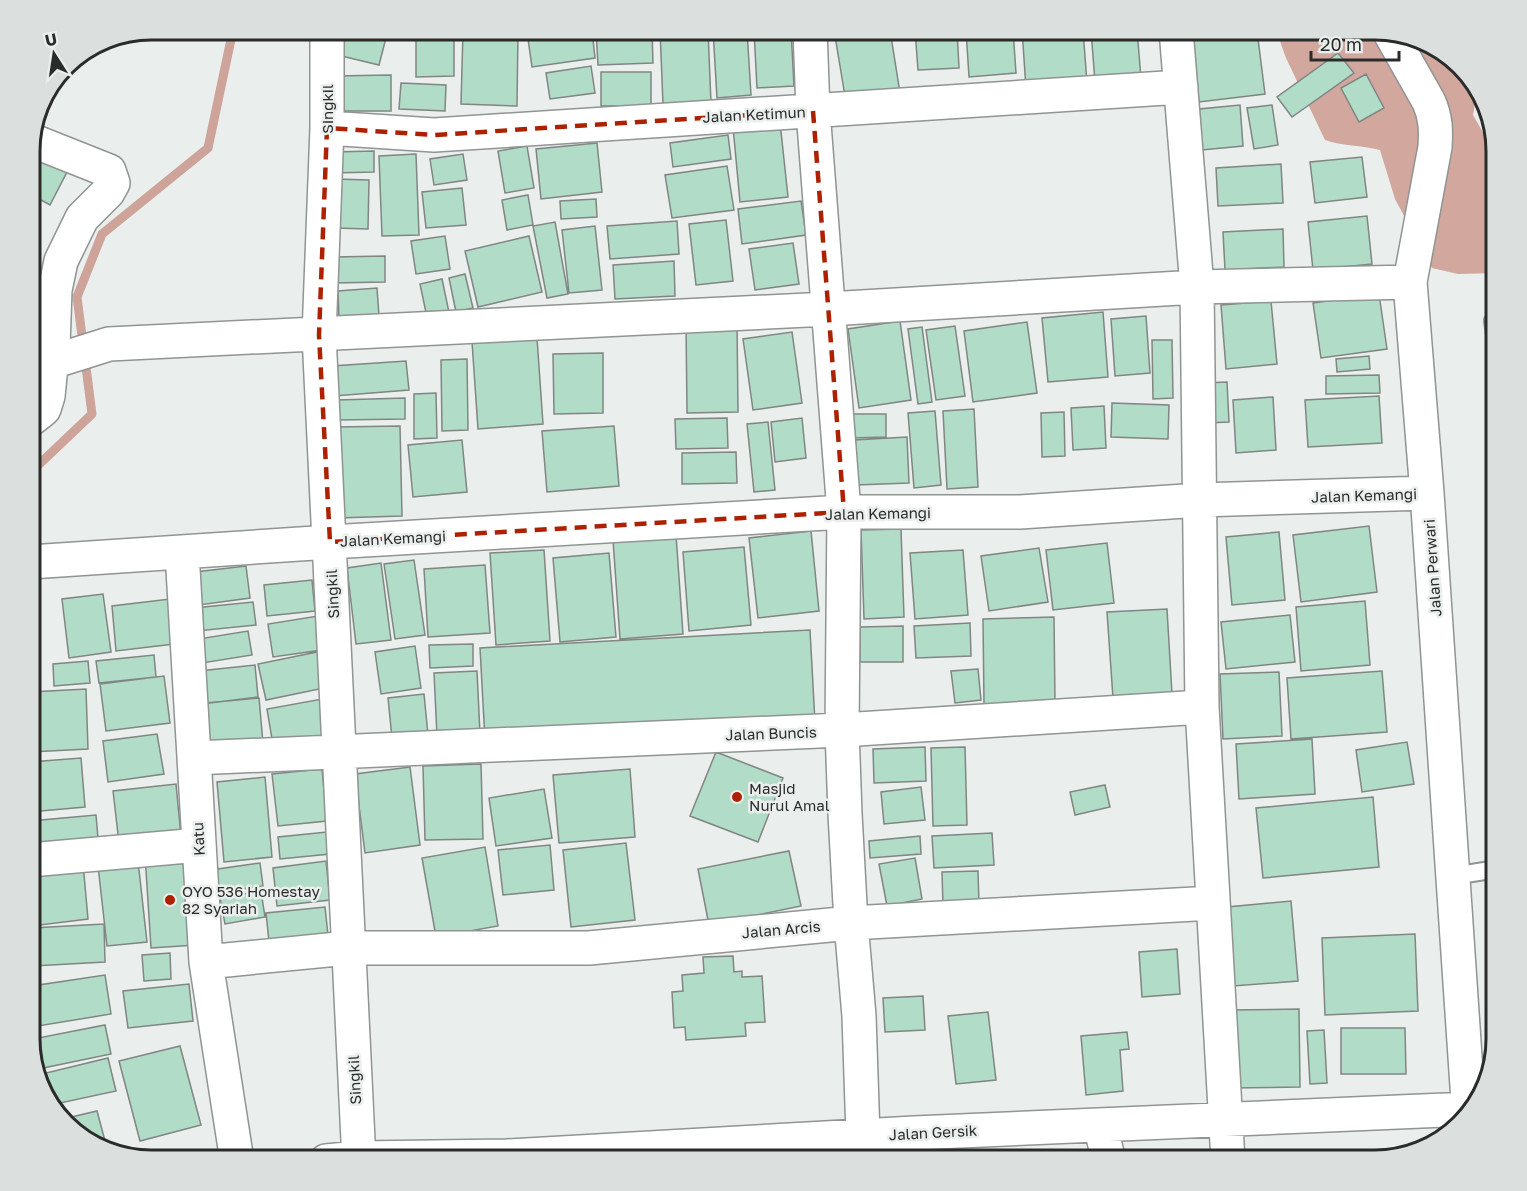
<svg xmlns="http://www.w3.org/2000/svg" width="1527" height="1191" font-family="'Golos Text',sans-serif">
<rect width="100%" height="100%" fill="#eaefed"/>
<!-- forest -->
<path fill="#d2a79d" d="M1276,30C1332,30 1423,18 1462,69C1474,84 1477,96 1473,115L1497,157V273L1458,274L1432,268L1395,199L1380,150C1361,145 1342,146 1325,140L1286,58Z"/>
<g fill="none" stroke-linecap="round" stroke-linejoin="round">
<!-- stream -->
<path stroke="#cea399" stroke-width="9" d="M30,473L92,414L77,297L102,234L208,148L233,30"/>
</g>
<!-- building -->
<path fill="#b0dcc8" stroke="#818583" stroke-width="1.5" d="M335,30H373L387,34L379,65L329,53Z
M416,30H454V76L416,77Z
M540,30H592L595,58L532,67L527,32Z
M652,30L653,63L598,65L596,31Z
M660,30H708L711,103L663,104Z
M713,30H747L751,95L717,98Z
M754,30H791L794,86L757,88Z
M834,30H890L900,93L846,102Z
M915,30H957L959,68L918,70Z
M966,30H1013L1016,73L969,77Z
M1022,30H1083L1087,83L1026,88Z
M1091,30H1137L1141,78L1095,82Z
M463,31L518,32L517,106L461,104Z
M1257,31L1265,94L1199,102L1191,39Z
M1338,53L1354,73L1292,117L1277,97Z
M591,66L595,93L550,99L546,73Z
M601,72H651V106H601Z
M1366,74L1384,108L1359,122L1341,88Z
M391,75V111H335L334,76Z
M401,83L446,85L445,111L399,109Z
M1240,105L1243,146L1202,150L1199,109Z
M1272,105L1278,145L1254,149L1247,108Z
M780,122L788,197L740,202L733,127Z
M728,135L731,159L673,167L670,143Z
M597,143L602,192L541,199L536,149Z
M527,146L534,188L505,193L498,151Z
M374,151V172L333,173V152Z
M30,152L67,172L50,205L30,194Z
M416,154L419,235L382,236L379,156Z
M463,154L467,180L434,185L430,159Z
M1362,157L1367,197L1315,203L1310,162Z
M1281,164L1283,203L1218,206L1216,168Z
M727,166L734,210L672,218L665,175Z
M336,179L369,180L368,229L335,228Z
M462,188L466,225L426,228L422,192Z
M528,195L533,225L507,230L502,200Z
M596,199L597,217L561,219L560,201Z
M801,201L806,235L742,244L738,209Z
M1367,216L1372,264L1313,270L1308,222Z
M726,220L733,281L696,285L689,224Z
M677,221L679,254L610,259L607,226Z
M555,222L568,294L547,298L533,226Z
M595,226L602,290L569,293L562,230Z
M1283,229L1284,267L1225,270L1223,232Z
M445,236L450,269L416,274L411,241Z
M529,236L542,292L478,307L465,251Z
M793,243L799,284L755,290L749,249Z
M385,256V282L333,283V257Z
M674,261L675,296L615,299L613,265Z
M465,274L473,308L456,312L449,278Z
M442,279L450,317L428,322L420,284Z
M377,288L379,316L339,319L338,291Z
M1379,294L1387,349L1321,358L1313,303Z
M1271,301L1277,364L1226,369L1221,305Z
M1103,312L1108,377L1048,382L1042,318Z
M1146,316L1150,373L1115,376L1111,319Z
M900,321L911,400L859,408L848,329Z
M1027,322L1037,393L973,402L964,331Z
M686,323H737L738,412L687,413Z
M955,326L965,396L936,400L926,330Z
M922,327L932,402L918,404L908,329Z
M792,332L802,403L753,410L743,339Z
M537,338L543,424L478,429L472,342Z
M1152,340H1172L1173,398L1153,399Z
M603,353V413L554,414L553,354Z
M1369,356L1370,369L1337,372L1336,359Z
M467,359L468,430L442,431L441,360Z
M406,361L409,390L334,396L332,366Z
M1379,375L1380,393L1326,394V376Z
M1227,382L1229,422L1206,423L1204,383Z
M436,393L437,438L414,439V394Z
M1379,396L1382,443L1308,447L1305,400Z
M1273,397L1276,450L1236,453L1233,400Z
M405,398V419L337,420V400Z
M1112,403L1169,405L1168,439L1111,437Z
M1104,406L1106,448L1073,450L1071,408Z
M974,409L978,487L947,489L943,411Z
M935,411L941,485L914,488L908,413Z
M1064,412L1065,456L1042,457L1041,413Z
M850,414H886V437L851,438Z
M727,418L728,448L676,449L675,419Z
M802,418L806,458L775,462L771,422Z
M768,422L775,490L754,492L747,424Z
M400,426L402,516L337,518L335,427Z
M614,426L619,486L547,492L542,431Z
M907,437L909,483L856,485L854,440Z
M462,440L467,492L413,497L408,445Z
M736,452L737,483L682,484V453Z
M1369,526L1377,592L1301,602L1293,535Z
M901,529L904,617L864,619L861,530Z
M811,531L819,611L758,618L749,538Z
M1279,532L1285,600L1232,605L1226,537Z
M676,535L683,634L620,639L613,540Z
M1107,543L1114,603L1053,610L1046,550Z
M744,547L751,625L689,631L683,552Z
M1039,548L1048,602L989,611L981,556Z
M544,550L550,641L496,645L490,553Z
M963,550L968,615L915,619L910,553Z
M609,553L616,637L560,642L553,558Z
M414,560L425,635L395,639L384,564Z
M381,563L391,640L356,644L347,568Z
M485,565L490,633L428,637L424,569Z
M246,566L250,598L199,605L195,572Z
M312,580L315,611L267,616L264,585Z
M103,594L111,652L69,658L62,599Z
M170,599L174,644L116,651L112,606Z
M1365,601L1370,665L1301,671L1296,607Z
M253,602L256,625L197,631L194,608Z
M1167,609L1172,694L1113,698L1107,612Z
M324,615L329,649L273,657L268,624Z
M1290,615L1295,662L1226,669L1221,622Z
M1054,617L1055,703L984,704L983,619Z
M970,623L971,656L916,658L914,626Z
M903,626V662H860V627Z
M810,630L815,722L485,740L480,648Z
M248,631L252,655L196,664L192,640Z
M473,644V666L430,668L429,645Z
M415,646L421,688L381,694L375,652Z
M322,651L329,687L266,700L258,664Z
M154,655L156,677L99,683L96,661Z
M88,661L90,683L54,686L53,664Z
M255,665L258,697L202,704L199,671Z
M978,669L981,700L955,703L951,671Z
M477,671L480,734L437,736L434,673Z
M1382,671L1387,732L1291,739L1287,678Z
M1279,672L1282,736L1223,739L1220,674Z
M164,676L170,723L106,731L100,684Z
M86,689L88,749L30,752V692Z
M424,694L428,735L392,738L388,698Z
M259,698L263,743L211,748L206,703Z
M322,699L330,741L274,751L267,709Z
M157,734L164,774L108,782L103,741Z
M1312,739L1315,794L1239,799L1236,744Z
M1407,742L1414,784L1362,792L1356,750Z
M925,747L926,781L874,783L873,749Z
M965,747L967,825L933,826L931,748Z
M716,752L783,778L758,842L690,816Z
M81,758L85,807L30,812V762Z
M481,764L483,839L425,840L423,766Z
M410,767L420,845L365,853L355,774Z
M322,769L327,821L278,826L272,774Z
M630,769L635,837L559,843L553,775Z
M265,777L272,857L224,862L217,782Z
M176,784L181,836L119,843L113,791Z
M1105,785L1110,807L1075,815L1070,792Z
M921,787L925,820L884,824L881,792Z
M544,789L552,838L496,846L489,798Z
M1373,797L1379,867L1263,878L1256,808Z
M96,815L99,850L30,857V821Z
M327,832L330,854L280,859L278,837Z
M992,833L994,865L934,868L932,836Z
M920,836L921,854L870,858L869,841Z
M626,843L635,920L571,927L563,850Z
M550,845L554,890L503,895L498,850Z
M485,847L498,926L436,937L422,858Z
M789,851L801,906L709,925L698,869Z
M190,852L196,945L151,948L145,855Z
M915,858L922,899L887,906L879,864Z
M138,861L147,942L107,946L98,866Z
M326,861L330,900L277,906L273,868Z
M83,863L88,919L40,925L34,868Z
M260,863L263,886L214,893L211,870Z
M978,871L979,905L943,906L942,872Z
M261,891L265,917L225,924L220,898Z
M1291,901L1298,981L1233,986L1227,907Z
M325,907L329,945L270,951L266,913Z
M104,924L105,962L33,966L31,928Z
M1415,934L1418,1011L1325,1015L1322,938Z
M1177,949L1180,994L1142,997L1139,952Z
M170,953L171,979L144,981L142,955Z
M733,956L734,972L742,971V977L762,976L765,1022L745,1023L746,1036L686,1040L685,1027L674,1028L672,992L683,991L682,975L704,973L703,957Z
M105,975L111,1014L38,1026L32,986Z
M189,984L193,1021L128,1028L123,991Z
M923,996L925,1030L885,1032L883,998Z
M1299,1009L1300,1087L1230,1088L1229,1010Z
M988,1012L996,1080L956,1084L948,1016Z
M105,1025L111,1054L43,1068L38,1038Z
M1341,1028H1405L1406,1074H1341Z
M1324,1030L1327,1083L1310,1084L1307,1031Z
M1127,1032L1129,1049L1120,1050L1123,1091L1086,1095L1081,1036Z
M180,1046L201,1125L140,1141L119,1061Z
M108,1058L116,1091L51,1105L47,1099L42,1074Z
M97,1111L108,1152L72,1131L63,1119Z"/>
<g fill="none" stroke-linecap="round" stroke-linejoin="round">
<defs>
<path id="service" d="M1493,321L1497,348
M1453,876L1497,869"/>
<path id="minor" d="M327,30V128L319,335L359,1161
M810,30L813,111L844,512L842,730L845,814L851,923L859,1016L863,1136L866,1161
M1176,30L1197,287L1202,707L1228,1161
M1390,33L1429,102C1436,118 1436,131 1435,147L1410,282L1427,493L1469,1116
M327,128L434,135L1181,87
M52,362L109,344L828,309L1197,287L1410,282
M30,420L44,409L48,396L53,346L55,290L61,261L82,218L108,192L113,183L109,171L31,140
M182,552L206,962L237,1161
M30,562L330,542L844,512H1020L1200,500L1427,493
M194,758L842,730L1202,707
M30,860L199,845
M206,962L348,948H589L851,923L1213,903
M1100,1125L1109,1161
M326,1161L358,1158L507,1156L914,1133L1468,1109"/>
</defs>
<!-- service casing -->
<use href="#service" stroke="#909492" stroke-width="20"/>
<!-- minor casing -->
<use href="#minor" stroke="#909492" stroke-width="36"/>
<!-- service -->
<use href="#service" stroke="#fff" stroke-width="16"/>
<!-- minor -->
<use href="#minor" stroke="#fff" stroke-width="33"/>
</g>
<!-- marked area -->
<path fill="none" stroke="#ae2100" stroke-width="4.5" stroke-dasharray="12 8" stroke-linejoin="round" d="M813,111L844,512L330,542L319,335L327,128L434,135Z"/>
<!-- markers -->
<g fill="#ae2100" stroke="#eaefed" stroke-width="2">
<circle cx="737" cy="797" r="6"/>
<circle cx="170" cy="900" r="6"/>
</g>
<g text-anchor="middle" dominant-baseline="central" stroke-width="5" stroke-linejoin="round" paint-order="stroke">
<!-- street labels -->
<g font-size="15" fill="#2a2c2b" stroke="#eaefed">
<text transform="translate(327 109) rotate(-90)">Singkil</text>
<text transform="translate(754 114) rotate(-3)">Jalan Ketimun</text>
<text transform="translate(1364 495) rotate(-2)">Jalan Kemangi</text>
<text transform="translate(878 513) rotate(-1)">Jalan Kemangi</text>
<text transform="translate(393 538) rotate(-3)">Jalan Kemangi</text>
<text transform="translate(1432 568) rotate(-94)">Jalan Perwari</text>
<text transform="translate(332 594) rotate(-93)">Singkil</text>
<text transform="translate(771 733) rotate(-2)">Jalan Buncis</text>
<text transform="translate(198 839) rotate(-93)">Katu</text>
<text transform="translate(781 929) rotate(-5)">Jalan Arcis</text>
<text transform="translate(354 1080) rotate(-93)">Singkil</text>
<text transform="translate(933 1132) rotate(-3)">Jalan Gersik</text>
</g>
<!-- poi labels -->
<g font-size="15" fill="#2a2c2b" stroke="#eaefed" text-anchor="start">
<text x="749" y="788">Masjid<tspan x="749" dy="17">Nurul Amal</tspan></text>
<text x="182" y="891">OYO 536 Homestay<tspan x="182" dy="17">82 Syariah</tspan></text>
</g>
</g>
<!-- crop -->
<path d="M0 0H1527V1191H0ZM151 40H1375A111 111 0 0 1 1486 151V1039A111 111 0 0 1 1375 1150H151A111 111 0 0 1 40 1039V151A111 111 0 0 1 151 40Z" fill="#dbdfdd" fill-rule="evenodd"/>
<path fill="none" stroke="#2a2c2b" stroke-width="3" d="M151 40H1375A111 111 0 0 1 1486 151V1039A111 111 0 0 1 1375 1150H151A111 111 0 0 1 40 1039V151A111 111 0 0 1 151 40Z"/>
<!-- north arrow -->
<g transform="translate(54 54) rotate(348)" stroke="#eaefed" stroke-width="4.5" paint-order="stroke">
<path d="M0-4.5L10 22L0 15L-10 22Z" fill="#2a2c2b"/>
<text y="-9" font-size="16" font-weight="bold" text-anchor="middle" fill="#2a2c2b">U</text>
</g>
<!-- scale -->
<path d="M1311 51v9h88v-9" fill="none" stroke="#2a2c2b" stroke-width="3"/>
<text x="1320" y="51" font-size="18" fill="#2a2c2b" stroke="#eaefed" stroke-width="4.5" paint-order="stroke">20 m</text>
</svg>
